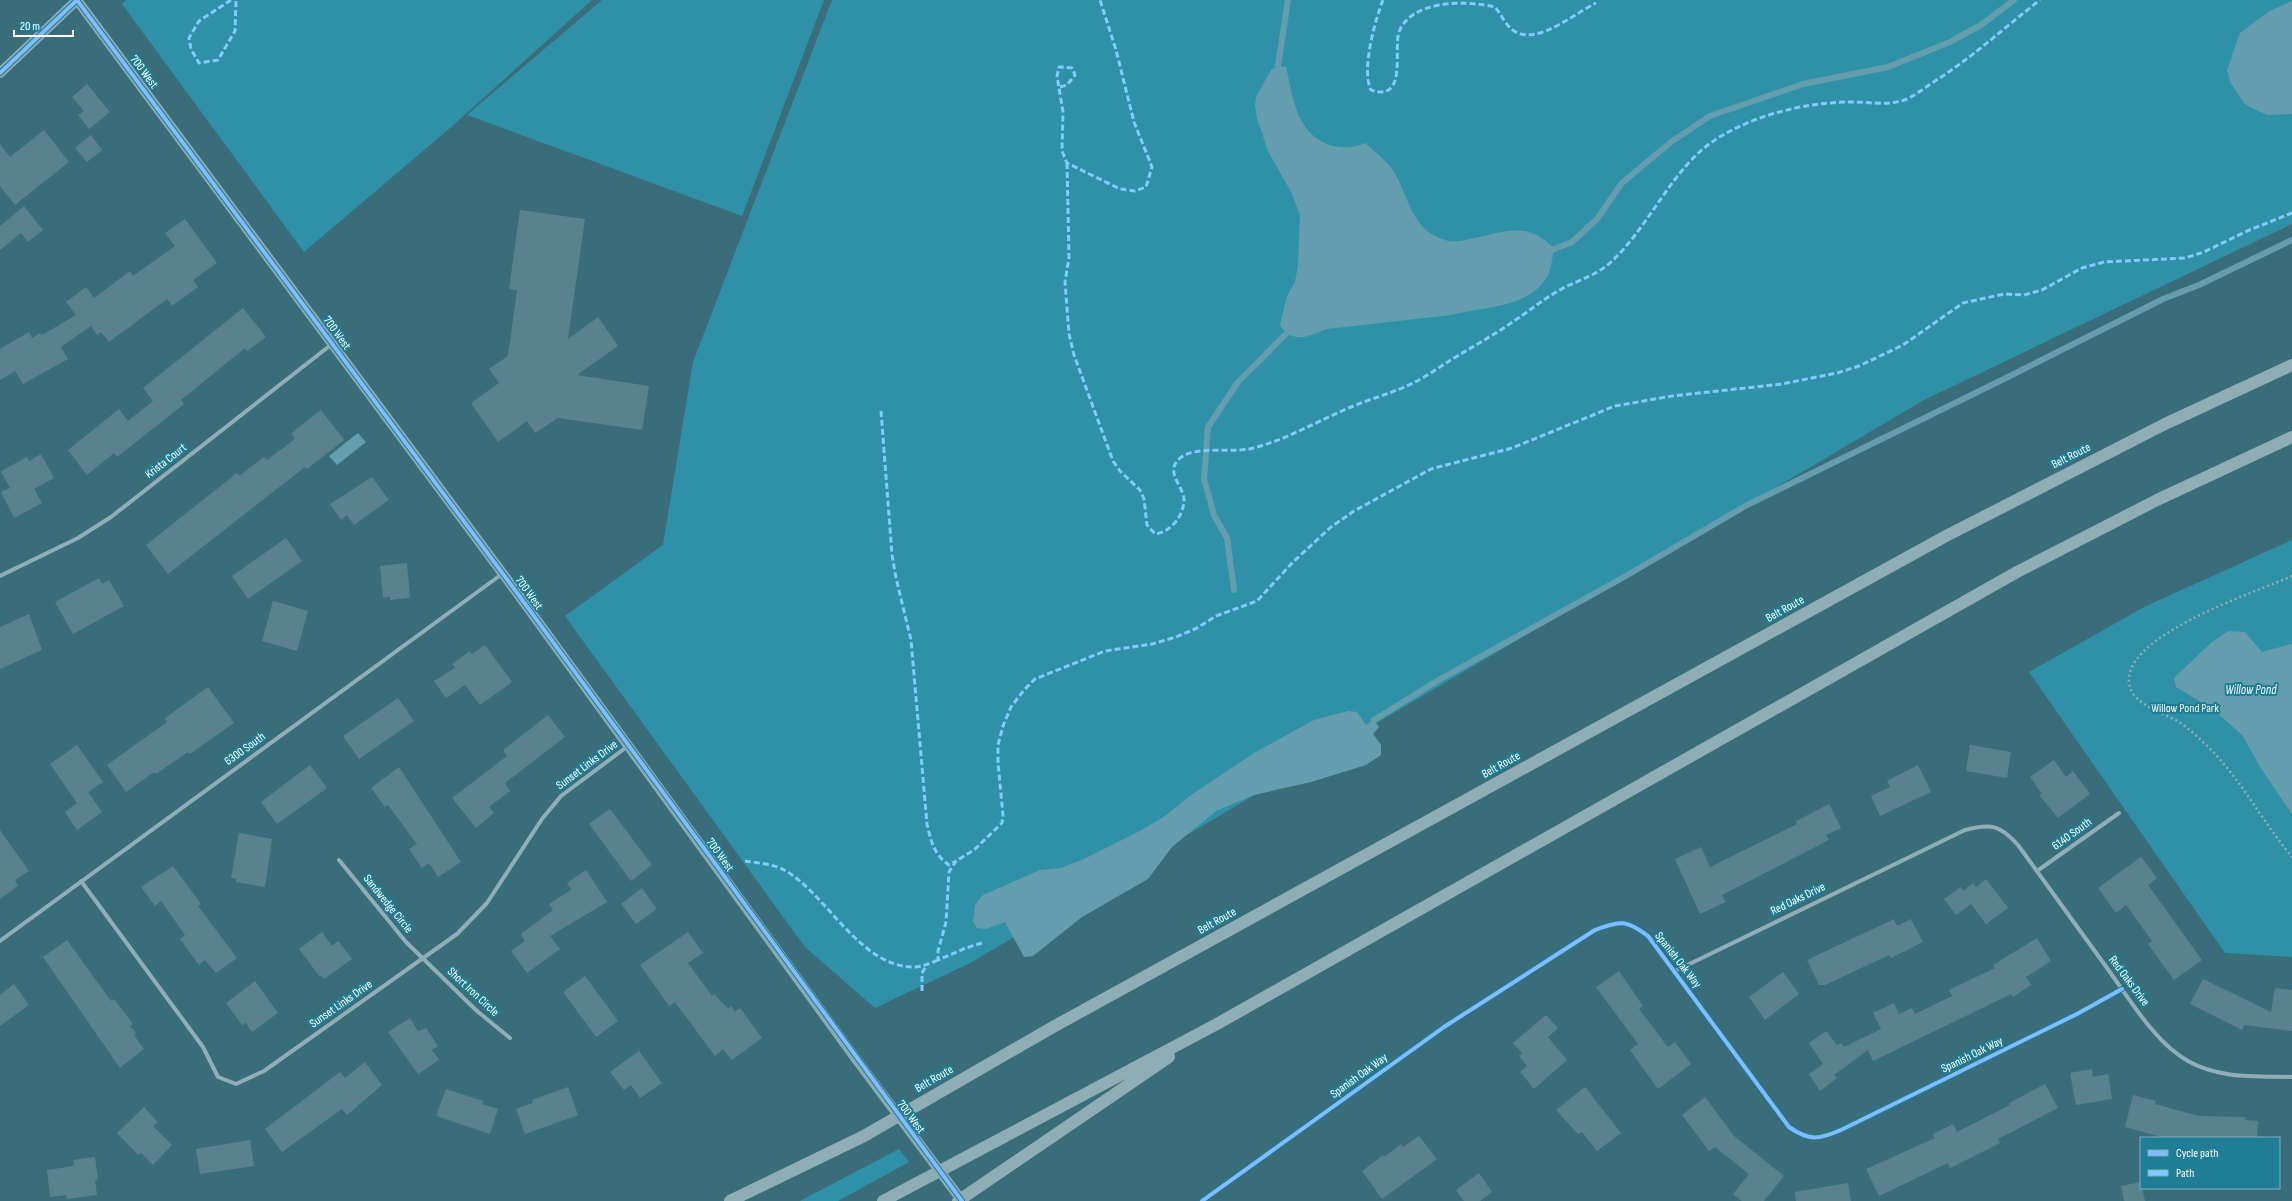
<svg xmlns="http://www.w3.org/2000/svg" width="2292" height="1201" font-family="'Sofia Sans Condensed',sans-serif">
<rect width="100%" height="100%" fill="#3a6d7a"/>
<!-- green -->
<path fill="#2f91a8" d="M126,0H592L450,128L304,252L122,4Z
M602,0H824L742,216L467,115Z
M832,0H2292V224L1924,400L970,963L875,1008L805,947L565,616L663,545L693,362Z
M2292,540V957L2225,953L2029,672L2144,607Z
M899,1149L909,1162L838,1201H800Z"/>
<!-- water -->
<path fill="#649eae" d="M2292,1V114L2267,115L2250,107L2244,103L2230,82L2227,70L2240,33L2268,12Z
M1278,66L1286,67C1293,95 1295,131 1327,144C1340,149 1353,148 1366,143C1374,152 1385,159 1392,169C1409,194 1410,230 1445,240C1453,243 1462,241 1469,239C1503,233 1527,219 1554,249C1552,256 1552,266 1549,273C1532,309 1483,306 1451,315L1327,329C1309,336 1293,345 1280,325L1287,296L1295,282L1298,265L1300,215L1291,192L1268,151L1257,118L1255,106L1256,97L1271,70Z
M358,433L366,442L337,465L329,456Z
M2228,631L2245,632L2262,652L2292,644V814L2260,767L2243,736L2214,710L2176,687L2174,678L2212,642Z
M1348,711L1357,712L1366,725L1374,720L1379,727L1373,734L1381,745V755L1366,765L1311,782L1254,795L1216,811L1172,847L1148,879L1082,917L1033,956L1024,957L1005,922L986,929L977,928L973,922L975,905L983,895L1040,870L1061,868L1084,859L1140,831L1165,816L1191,795L1254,753L1314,720Z"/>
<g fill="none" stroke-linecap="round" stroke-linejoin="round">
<!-- stream -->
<path stroke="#649eae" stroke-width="6" d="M1278,66L1288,0
M1554,249L1572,242L1597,219L1622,183L1671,142L1710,116L1803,84L1888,67L1950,42L1981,25L2014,0
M1234,590L1227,538L1214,515L1204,479L1208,427L1238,382L1286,334
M1374,720L1437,681L1624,577L1747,505L2008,377L2163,299L2199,285L2292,240"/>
</g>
<!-- building -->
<path fill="#5a828c" d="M87,84L110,112L89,129L78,115L84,111L72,97Z
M44,130L69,162L15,205L0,186V144L10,157Z
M91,135L102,150L87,162L75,148Z
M24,206L43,230L28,242L21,233L0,250V226Z
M520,210L585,219L568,339L598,317L618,346L577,375L649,386L642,430L558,418L535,433L527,421L498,442L471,403L499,383L489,369L508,356L517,290L509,289Z
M185,219L217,263L193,280L198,287L172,306L167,299L109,342L101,332L97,335L91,326L61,347L68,359L23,384L15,371L0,380V349L29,332L32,338L40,333L42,335L76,315L66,302L86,287L94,298L130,271L133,276L175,246L165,233Z
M243,308L266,337L247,351L245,348L181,400L184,404L117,457L114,453L87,475L68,450L119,409L128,421L153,401L143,388Z
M321,410L344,440L307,469L305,467L168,574L146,545L237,473L239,476L264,457L267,460L295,439L292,434L295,430Z
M41,454L54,478L34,489L42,503L14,518L1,492L10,488L1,471L27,457L29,461Z
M372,477L389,500L354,525L347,515L341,520L330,504Z
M286,538L302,561L248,599L232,576Z
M407,563L410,598L390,600V597L383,598L380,566Z
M99,578L102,584L109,580L124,606L73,634L55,602Z
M273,601L308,611L297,651L262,641Z
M29,614L42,650L0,669V627Z
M485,645L512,682L480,705L465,685L446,698L434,681L455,668L452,664L470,651L472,654Z
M208,687L234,723L190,754L188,752L156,774L154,772L126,792L107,765L167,722L165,718Z
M398,698L414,721L359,759L343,736Z
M548,715L565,737L505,783L510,791L489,807L494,813L476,828L452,798L507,756L503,750Z
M77,745L103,782L88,792L102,812L77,830L65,812L77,803L50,764Z
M1970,745L2011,752L2007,778L1966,771Z
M2054,760L2066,777L2073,771L2090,794L2058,818L2039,795L2042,794L2030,777Z
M310,765L327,788L277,824L261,802Z
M1918,765L1931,792L1880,816L1871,796L1890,787L1887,781Z
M399,767L461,862L438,877L429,863L422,868L409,849L417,844L388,805L385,807L371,788Z
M1829,804L1841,828L1826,835L1829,840L1722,895L1726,902L1700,914L1675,859L1701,847L1710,867L1797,824L1796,821Z
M610,809L652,865L631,881L589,824Z
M0,830L29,871L15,880L18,886L0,899Z
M239,833L272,839L265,887L236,882V879L231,878Z
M2141,857L2157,878L2148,885L2202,960L2174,980L2148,944L2152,941L2126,905L2116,913L2098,888Z
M173,866L201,904L198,906L237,958L216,973L205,960L199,965L180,939L185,935L161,901L155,906L141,887Z
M586,870L607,902L550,936L560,949L527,973L511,951L525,941L521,934L553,910L549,904L571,890L567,883Z
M1986,879L2008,908L1986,924L1971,904L1956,915L1944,899L1961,887L1963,891L1973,883L1976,887Z
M642,888L657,909L636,924L621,904Z
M1894,919L1897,926L1911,919L1923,942L1891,958L1889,955L1825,985H1819L1807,960Z
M322,932L332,946L338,941L352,959L324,979L321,975L320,977L299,949Z
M688,932L703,953L688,963L712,996L714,994L728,1009L731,1006L735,1012L740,1008L762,1038L732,1060L723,1049L715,1056L675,1002L669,1006L640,965Z
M2037,938L2051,961L2026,977L2031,985L2013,997L2011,994L1873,1061L1868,1050L1834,1075L1837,1078L1820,1091L1809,1074L1823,1064L1809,1043L1826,1031L1837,1045L1841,1043L1844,1047L1881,1029L1873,1013L1894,1003L1899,1014L1912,1008L1915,1014L1952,996L1949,990L1995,968L1993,965Z
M67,940L111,1001L114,999L133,1024L130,1026L136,1033L134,1035L144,1049L120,1068L43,957Z
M1619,971L1643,1006L1639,1009L1668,1047L1675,1042L1691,1064L1658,1089L1630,1050L1638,1044L1596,987Z
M1783,972L1799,994L1765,1020L1749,997Z
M585,976L618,1021L596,1037L563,992Z
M2203,979L2271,1012L2275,988L2292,990V1031L2244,1025L2242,1030L2190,1004Z
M255,981L278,1013L252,1032L246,1023L242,1025L226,1003Z
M14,984L29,1005L0,1026V995Z
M1546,1015L1558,1028L1548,1037L1567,1060L1534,1089L1520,1072L1527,1066L1519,1056L1522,1053L1513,1043Z
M410,1018L418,1031L426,1028L438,1046L432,1050L439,1060L418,1074L388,1032Z
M639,1051L662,1083L640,1098L631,1085L624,1090L610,1072Z
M365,1062L382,1085L347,1115L342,1109L282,1152L265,1129L340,1072L345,1078Z
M2092,1069L2093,1077L2108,1074L2112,1099L2076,1105L2070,1073Z
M2045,1084L2058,1108L1998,1139L2000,1143L1950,1168L1948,1163L1879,1196L1866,1169L1935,1138L1933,1134L1953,1124L1957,1132L2010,1105L2009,1103Z
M568,1087L578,1115L525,1134L516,1109L533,1103L532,1100Z
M1585,1087L1621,1133L1597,1151L1582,1132L1578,1134L1556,1110Z
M446,1089L483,1101L482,1104L498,1109L490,1134L436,1116Z
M2133,1095L2156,1101L2155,1104L2199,1116L2245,1117V1120L2258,1121L2257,1138H2165L2125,1127Z
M1705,1097L1734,1136L1784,1176L1764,1201H1742L1733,1194L1749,1174L1715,1147L1709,1151L1682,1115Z
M144,1107L158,1122L153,1126L172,1145L153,1165L141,1153L138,1155L117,1133Z
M1419,1136L1437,1159L1382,1199L1362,1171L1383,1155L1384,1157L1401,1144L1403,1147Z
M250,1140L254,1166L200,1174L196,1149Z
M95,1157L98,1179L95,1180L97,1195L67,1199L66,1195L50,1197L47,1170L74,1166L73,1160Z
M1479,1173L1492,1192L1480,1201H1464L1456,1190Z
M2141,1182L2145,1201H2124L2121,1186Z
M1848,1183L1851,1201H1796L1795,1192Z"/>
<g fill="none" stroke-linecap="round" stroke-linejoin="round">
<!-- path -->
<path stroke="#90aeb6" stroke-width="2.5" stroke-dasharray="2 3" stroke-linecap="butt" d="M2292,576C2260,591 2105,640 2132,692C2141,708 2168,714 2182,724C2190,730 2197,736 2203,742C2239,775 2261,820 2292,857"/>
<!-- street -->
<path stroke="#90aeb6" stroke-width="4" d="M0,576L78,538L111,517L332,344
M339,860L406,942L477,1011L510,1038
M2037,871L2119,813
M81,881L203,1047L218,1077L236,1084L264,1071L457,934L487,903L542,819L561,796L628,746
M0,941L502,574
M1675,971L1965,830C1991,823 2000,825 2018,845C2048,886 2077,927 2107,968C2129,998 2155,1043 2188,1061C2219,1079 2257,1076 2292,1077
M1202,1201L1444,1027L1595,930C1620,920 1627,920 1648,936L1789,1127C1810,1142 1821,1139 1843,1129L2077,1014L2122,989"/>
<!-- secondary -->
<path stroke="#8aa9b1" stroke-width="10" d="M77,0L512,586L856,1059
M0,73L77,0"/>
<!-- highway -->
<path stroke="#8fadb4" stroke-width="12" d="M730,1201L864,1136L1053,1027L1946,536L2165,424L2292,365
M883,1201L1217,1024L2017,572L2157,500L2292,437
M958,1201L1169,1057"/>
<!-- secondary-bridge -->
<path stroke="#8aa9b1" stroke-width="10" d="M856,1059L962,1201"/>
<!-- quiet -->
<path stroke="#80caff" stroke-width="3" stroke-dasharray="6 3" stroke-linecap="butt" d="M231,0L199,21L189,38L191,49L199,63L218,60L235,31L236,0
M1383,0C1375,20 1361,71 1371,90C1408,103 1393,49 1399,32C1411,0 1466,0 1495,7C1502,15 1505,25 1514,31C1537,46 1575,13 1596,3
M1060,87L1067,85L1075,75L1072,68L1059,67L1057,76L1063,112L1062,151L1067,163L1120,189L1135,191L1146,187L1152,167L1134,122L1116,50L1100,0
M1067,163L1069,258L1065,282L1069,334L1074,355L1113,461L1120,471L1140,490L1144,499L1147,525L1155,534C1171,532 1184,516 1184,499C1183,486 1165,472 1179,459C1194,445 1229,453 1249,449C1285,441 1317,421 1351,407C1372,398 1393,393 1413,383C1426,377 1439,367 1451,360C1470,348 1489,338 1508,325C1525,314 1541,301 1558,291C1575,281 1596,276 1611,262C1650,226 1672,168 1715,140C1751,116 1803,103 1846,102C1866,101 1888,107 1907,99C1917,94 1926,87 1935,81C1973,57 2005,27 2040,0
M881,411L892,555L896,578L911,640L927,824C931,841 934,855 949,865L956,861
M745,861C757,863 775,864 786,871C828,896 860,967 914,967C922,967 931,963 938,960
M982,943L966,948L938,960V951L946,922L949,872L956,861L974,850L1002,823L1003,815L998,763V745L1003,726L1011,707L1024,690L1035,679L1105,651L1152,644L1176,637L1197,628L1216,616L1257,601L1293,562L1331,527L1354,511L1431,469L1512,448L1615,406L1672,396L1782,384L1837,373L1859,366L1903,345L1963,303L2004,294L2024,295L2042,290L2082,268L2104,262L2185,258L2204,252L2247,231L2292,213
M922,991V973L928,963"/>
<defs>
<path id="cycleway" d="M77,0L512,586L962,1201
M0,73L77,0
M1202,1201L1444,1027L1595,930C1620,920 1627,920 1648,936L1789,1127C1810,1142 1821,1139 1843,1129L2077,1014L2122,989"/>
</defs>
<!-- cycleway casing -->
<use href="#cycleway" stroke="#1f7d95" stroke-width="6"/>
<!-- cycleway -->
<use href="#cycleway" stroke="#80bcff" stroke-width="4"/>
</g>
<g text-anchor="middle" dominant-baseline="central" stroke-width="4" stroke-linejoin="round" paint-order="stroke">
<!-- street labels -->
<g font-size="12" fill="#fff" stroke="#1f7d95">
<text transform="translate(144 72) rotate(53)">700 West</text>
<text transform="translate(337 333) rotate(54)">700 West</text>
<text transform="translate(2071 456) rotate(-27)">Belt Route</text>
<text transform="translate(166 461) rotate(-38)">Krista Court</text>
<text transform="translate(529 593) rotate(54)">700 West</text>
<text transform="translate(1785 609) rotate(-29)">Belt Route</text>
<text transform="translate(245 749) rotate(-36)">6300 South</text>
<text transform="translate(587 765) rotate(-37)">Sunset Links Drive</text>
<text transform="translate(1501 765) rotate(-29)">Belt Route</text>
<text transform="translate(2072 834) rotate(-36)">6140 South</text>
<text transform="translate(720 855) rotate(54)">700 West</text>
<text transform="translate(1798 899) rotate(-26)">Red Oaks Drive</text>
<text transform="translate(388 904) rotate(51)">Sandwedge Circle</text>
<text transform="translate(1217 921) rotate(-29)">Belt Route</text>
<text transform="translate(1678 960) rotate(52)">Spanish Oak Way</text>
<text transform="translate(2129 981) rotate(53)">Red Oaks Drive</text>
<text transform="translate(473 992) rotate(43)">Short Iron Circle</text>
<text transform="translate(341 1004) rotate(-35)">Sunset Links Drive</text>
<text transform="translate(1972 1055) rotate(-26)">Spanish Oak Way</text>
<text transform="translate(1359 1076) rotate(-36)">Spanish Oak Way</text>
<text transform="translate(934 1079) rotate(-30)">Belt Route</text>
<text transform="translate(911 1117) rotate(53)">700 West</text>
</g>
<!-- park labels -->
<g font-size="12" fill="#f0fbfd" stroke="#1f7d95">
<text x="2185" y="708">Willow Pond Park</text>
</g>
<!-- water labels -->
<g font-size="13" font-style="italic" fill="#f2fbfd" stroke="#1f7d95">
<text x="2251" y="690">Willow Pond</text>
</g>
</g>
<!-- legend -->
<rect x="2140" y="1137" width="140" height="52" fill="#1f7d95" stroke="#79b1bf"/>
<rect x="2148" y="1150" width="20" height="6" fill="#80bcff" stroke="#79b1bf"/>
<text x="2176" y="1157" font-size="12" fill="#ffffff">Cycle path</text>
<rect x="2148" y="1170" width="20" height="6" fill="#80caff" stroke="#79b1bf"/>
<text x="2176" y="1177" font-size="12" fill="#ffffff">Path</text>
<!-- scale -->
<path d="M14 30v6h59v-6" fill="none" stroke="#ffffff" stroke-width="2"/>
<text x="20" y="30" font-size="12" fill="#ffffff" stroke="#1f7d95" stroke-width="3" paint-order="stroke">20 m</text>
</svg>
